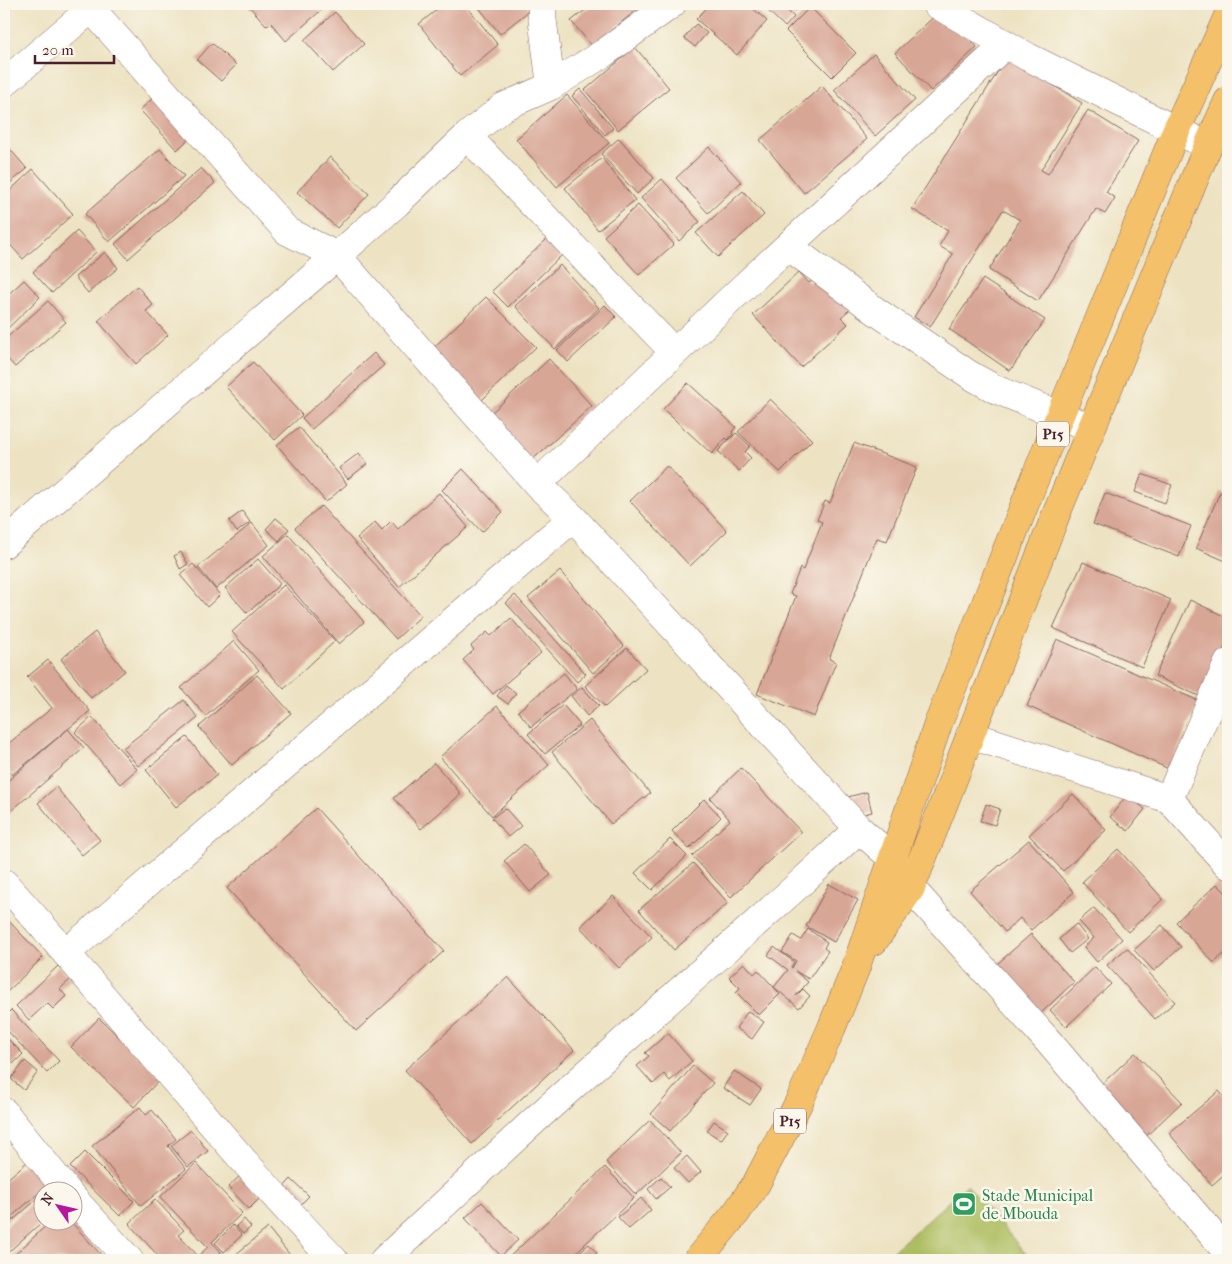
<svg xmlns="http://www.w3.org/2000/svg" width="1232" height="1264" font-family="'IM FELL French Canon',serif">
<rect width="100%" height="100%" fill="#fbf7ec"/>
<filter id="ink" filterUnits="userSpaceOnUse"><feTurbulence type="fractalNoise" baseFrequency=".02" numOctaves="2"/><feDisplacementMap in="SourceGraphic" scale="10" xChannelSelector="R" yChannelSelector="G"/><feConvolveMatrix kernelMatrix="1 2 1 2 8 2 1 2 1" color-interpolation-filters="sRGB"/></filter>
<filter id="wash" filterUnits="userSpaceOnUse"><feTurbulence type="fractalNoise" baseFrequency=".0096" numOctaves="4" result="noise"/><feDisplacementMap in="SourceGraphic" scale="20" xChannelSelector="R" yChannelSelector="G"/><feGaussianBlur stdDeviation="1.12" result="paint"/><feColorMatrix in="noise" values="0 0 0 0 0 0 0 0 0 0 0 0 0 0 0 0 0 1.4 0 .05"/><feComposite in="paint" operator="in"/></filter>
<g filter="url(#wash)">
<rect width="100%" height="100%" fill="#ede3c3"/>
<!-- green -->
<path fill="#adbe61" stroke="#7c6e46" d="M967,1185L1031,1260H883Z"/>
<g id="blocks">
<!-- building -->
<path fill="#d8a695" d="M247,4H324L326,6L286,41L271,23L267,26Z
M444,4H465L498,45L460,76L419,24Z
M476,4H525L530,10L500,34Z
M593,4H636L639,8L592,46L571,21Z
M710,4H748L767,21L737,55L696,19Z
M761,4H781L794,17L785,27Z
M788,4H803L795,11Z
M810,7L856,53L832,77L786,31Z
M942,9L977,47L931,91L895,53Z
M335,12L364,44L333,72L304,40Z
M696,24L707,33L695,47L684,38Z
M212,43L236,65L221,81L197,60Z
M635,47L669,88L618,130L585,90Z
M874,54L915,100L875,136L834,90Z
M1007,57L1082,103L1041,170L1048,174L1088,110L1138,141L1106,192L1115,198L1105,214L1096,209L1038,301L989,270L1020,220L1003,210L930,327L914,317L953,254L939,246L948,231L912,209Z
M822,86L867,139L804,193L760,140Z
M580,89L613,128L605,135L572,96Z
M567,95L609,143L557,187L516,139Z
M153,98L190,138L177,150L140,110Z
M619,138L654,178L637,194L601,154Z
M4,142L27,169L4,188Z
M709,147L741,182L708,213L676,178Z
M160,149L184,176L109,242L85,214Z
M330,157L369,194L337,228L297,192Z
M602,158L635,200L598,230L565,188Z
M201,168L215,183L128,259L115,244Z
M33,169L73,214L23,259L4,238V196Z
M662,179L700,222L679,241L641,198Z
M743,191L764,215L718,257L696,233Z
M638,205L674,244L639,275L604,236Z
M77,231L96,252L52,293L33,272Z
M547,239L562,255L508,307L492,291Z
M105,252L118,268L88,293L75,277Z
M560,265L599,308L555,349L515,306Z
M799,272L809,283L818,275L854,306L841,317L848,324L801,367L753,315Z
M983,279L1045,320L1010,371L949,329Z
M24,280L40,297L4,332V298Z
M137,286L153,305L146,311L168,335L136,364L98,321Z
M486,297L536,347L481,401L431,350Z
M48,301L66,322L15,367L4,355V340Z
M605,305L616,317L568,362L557,350Z
M374,353L384,365L312,429L302,418Z
M549,359L592,406L531,461L489,415Z
M253,362L302,415L275,440L226,387Z
M688,383L736,427L732,432L733,434L728,440L726,438L712,454L663,409Z
M770,399L812,440L780,472L738,432Z
M299,427L347,484L326,502L277,445Z
M736,433L750,446L745,452L751,458L739,471L718,451Z
M854,443L917,467L887,541L877,538L829,659L836,662L814,717L757,694L796,596L790,594L800,568L803,570L822,522L817,520L825,501L830,503Z
M359,453L367,464L348,479L339,468Z
M667,466L727,531L690,566L630,501Z
M463,469L503,512L482,532L442,490Z
M1142,474L1172,485L1165,503L1135,492Z
M1220,492L1228,495V562L1196,548Z
M439,493L468,527L399,587L357,538L375,522L382,530L391,521L398,529Z
M1105,493L1191,526L1179,557L1093,524Z
M321,506L421,616L396,639L295,528Z
M242,511L250,522L237,532L229,521Z
M276,518L289,529L279,541L266,529Z
M252,523L269,545L216,589L198,567Z
M288,534L364,622L339,644L263,556Z
M181,552L188,564L180,569L174,556Z
M258,559L280,584L247,613L225,588Z
M1083,562L1171,600L1142,667L1053,628Z
M193,564L220,595L207,607L180,575Z
M560,571L624,646L593,673L528,598Z
M284,585L335,641L284,689L232,632Z
M515,595L586,674L577,682L506,603Z
M1190,600L1228,618V640L1201,697L1155,676Z
M511,618L541,653L493,694L463,660L474,650L471,646L487,632L491,636Z
M95,632L125,671L91,698L61,659Z
M1057,639L1199,701L1169,769L1027,706Z
M234,641L259,670L206,716L181,688Z
M627,648L646,669L605,707L585,686Z
M48,660L90,711L12,775L4,765V747L52,708L27,677Z
M564,673L577,689L531,727L518,711Z
M257,675L291,713L232,765L199,727Z
M506,685L516,693L508,704L497,696Z
M582,687L599,706L587,716L571,696Z
M184,700L198,718L138,766L123,748Z
M563,705L580,725L545,754L528,734Z
M497,706L549,765L492,816L440,757Z
M92,717L137,769L120,784L75,732Z
M590,720L650,793L611,824L552,752Z
M68,729L84,748L4,817V784Z
M187,737L217,775L176,807L146,770Z
M434,763L461,794L421,829L394,798Z
M741,768L801,832L731,897L692,856L730,820L710,798Z
M56,787L100,840L82,855L38,803Z
M867,792L872,812L849,818L844,798Z
M1073,794L1106,830L1063,871L1029,835Z
M1127,795L1145,809L1128,831L1110,817Z
M704,799L721,817L689,849L672,831Z
M986,804L1000,809L995,825L980,821Z
M316,808L444,951L356,1031L227,888Z
M505,808L521,826L508,837L492,818Z
M670,839L687,856L652,890L635,873Z
M1029,840L1074,892L1031,930L1020,918L1005,932L970,891Z
M524,844L551,875L530,892L504,861Z
M1118,849L1163,899L1128,932L1082,882Z
M693,863L728,903L674,950L639,910Z
M829,884L858,900L834,942L806,926Z
M1217,884L1228,895V950L1214,963L1176,922Z
M613,896L652,937L619,968L580,927Z
M1094,908L1122,939L1097,962L1084,947L1094,938L1079,921Z
M4,916L43,957L4,995Z
M1076,924L1088,939L1070,953L1059,939Z
M1162,925L1181,947L1154,971L1134,950Z
M808,929L827,942L824,948L828,951L809,979L795,971L808,982L796,996L803,989L810,996L799,1008L774,987L788,970L768,955L774,947L794,962L791,967L792,968L796,961L782,952L793,935L801,940Z
M1031,934L1074,982L1041,1013L997,964Z
M1127,948L1175,1002L1155,1019L1107,965Z
M744,963L754,974L758,970L780,994L759,1015L736,992L740,988L729,977Z
M58,966L71,979L60,989L66,996L53,1009L47,1003L29,1020L16,1006Z
M1095,967L1111,984L1066,1027L1050,1010Z
M508,977L574,1050L472,1144L405,1070Z
M11,1010L59,1061L47,1073L4,1027V1017Z
M748,1011L764,1022L752,1039L736,1028Z
M99,1018L161,1078L134,1107L71,1047Z
M668,1033L692,1061L670,1081L664,1074L653,1084L637,1066L649,1056L645,1053Z
M4,1035L23,1054L4,1073Z
M1135,1053L1182,1102L1141,1141L1127,1127L1134,1120L1114,1098L1094,1091Z
M25,1061L38,1072L24,1090L11,1079Z
M693,1066L713,1083L670,1131L651,1114Z
M734,1071L761,1089L750,1105L723,1088Z
M1219,1091L1228,1102V1171L1212,1185L1169,1133Z
M140,1107L146,1115L152,1110L176,1139L168,1146L186,1169L141,1206L92,1146Z
M650,1120L681,1153L636,1195L606,1162Z
M714,1121L728,1130L721,1140L707,1131Z
M191,1130L208,1151L188,1167L171,1146Z
M85,1152L134,1201L120,1216L70,1167Z
M687,1156L701,1172L688,1183L674,1168Z
M27,1162L47,1186L4,1223V1182Z
M196,1163L242,1213L212,1242L221,1252L213,1260H204L199,1255L208,1247L160,1197Z
M605,1167L634,1198L568,1260H506Z
M240,1176L261,1197L249,1209L228,1187Z
M661,1177L670,1187L656,1199L648,1189Z
M291,1179L309,1196L300,1205L282,1189Z
M42,1195V1222L4,1256V1228Z
M641,1198L651,1210L629,1229L618,1217Z
M155,1199L184,1230L178,1235L202,1260H162L129,1224Z
M482,1202L518,1240L501,1256L465,1218Z
M244,1219L251,1227L243,1234L236,1226Z
M50,1222H71L106,1260H9Z
M233,1225L242,1235L224,1252L215,1243Z
M268,1228L294,1260H229Z
M589,1244L597,1253L588,1260H579L575,1256Z"/>
</g>
</g>
<g filter="url(#ink)">
<use href="#blocks" fill-opacity="0" stroke="#836460" stroke-width="1"/>
<g fill="none" stroke-linecap="round" stroke-linejoin="round">
<defs>
<path id="minor" d="M87,4L287,231L337,256L537,484L573,518L859,829L892,858L911,888L1048,1041L1228,1253
M542,4V16L551,86
M936,4L1028,57L1208,146
M4,83L91,9
M467,136L674,352
M788,246L877,312L970,375L995,389L1091,428
M537,484L735,295L1006,44
M4,544L337,256L397,203L467,136L503,107L551,86L604,53L672,4
M970,735L1169,799L1228,865
M1169,799L1228,663
M4,883C116,1007 219,1139 334,1260
M66,953L573,518
M4,1112L68,1192
M72,1197L129,1260
M384,1260L537,1118L794,889L859,829"/>
<path id="major" d="M874,941L911,888L1055,517L1208,146L1228,101
M697,1260L736,1213L756,1184L799,1102L832,1027L856,967L938,724L1060,415L1176,131L1228,16"/>
</defs>
<!-- minor casing -->
<use href="#minor" stroke="#836460" stroke-width="29"/>
<!-- major casing -->
<use href="#major" stroke="#836460" stroke-width="29"/>
<!-- minor -->
<use href="#minor" stroke="#fff" stroke-width="28"/>
<!-- major -->
<use href="#major" stroke="#f4c16a" stroke-width="28"/>
</g>
</g>
<!-- icons -->
<defs>
<symbol id="stadium-square" viewBox="-11 -11 22 22"><rect x="-9" y="-9" width="18" height="18" rx="4" fill="#2e9e5b" stroke="#fbf7ec"/><path d="M0-5a6.5 5 0 1 0 0 10a6.5 5 0 1 0 0-10ZM-3.5-1.8h7v3.6h-7Z" fill="#fff"/></symbol>
</defs>
<g fill-rule="evenodd">
<use href="#stadium-square" x="950" y="1190" width="28" height="28"/>
</g>
<g text-anchor="middle" dominant-baseline="central" stroke-width="5" stroke-linejoin="round" paint-order="stroke">
<!-- shield labels -->
<g fill="#fbf7ec" stroke="#7f6065" stroke-width="1">
<rect x="1037" y="421.5" width="32" height="25" rx="4"/>
<rect x="774" y="1108.5" width="32" height="25" rx="4"/>
</g>
<g font-size="15" font-weight="bold" fill="#4a1f2b">
<text x="1053" y="434">P15</text>
<text x="790" y="1121">P15</text>
</g>
<!-- leisure labels -->
<g font-size="16" fill="#27864d" stroke="#fbf7ec" text-anchor="start">
<text x="982" y="1195">Stade Municipal<tspan x="982" dy="18">de Mbouda</tspan></text>
</g>
</g>
<!-- margin -->
<rect width="1232" height="1264" fill="none" stroke="#fbf7ec" stroke-width="20"/>
<!-- north arrow -->
<g transform="translate(58 1206) rotate(304)"><circle r="24" fill="#fbf7ec" stroke="#b4a19f"/>
<path d="M0-4L9 19L0 12L-9 19Z" fill="#b5179e"/>
<text y="-8" font-size="14" font-weight="bold" text-anchor="middle" fill="#4a1f2b">N</text>
</g>
<!-- scale -->
<path d="M35 55v8h79v-8" fill="none" stroke="#4a1f2b" stroke-width="2.5"/>
<text x="42" y="55" font-size="15" fill="#4a1f2b" stroke="#fbf7ec" stroke-width="4" paint-order="stroke">20 m</text>
</svg>
